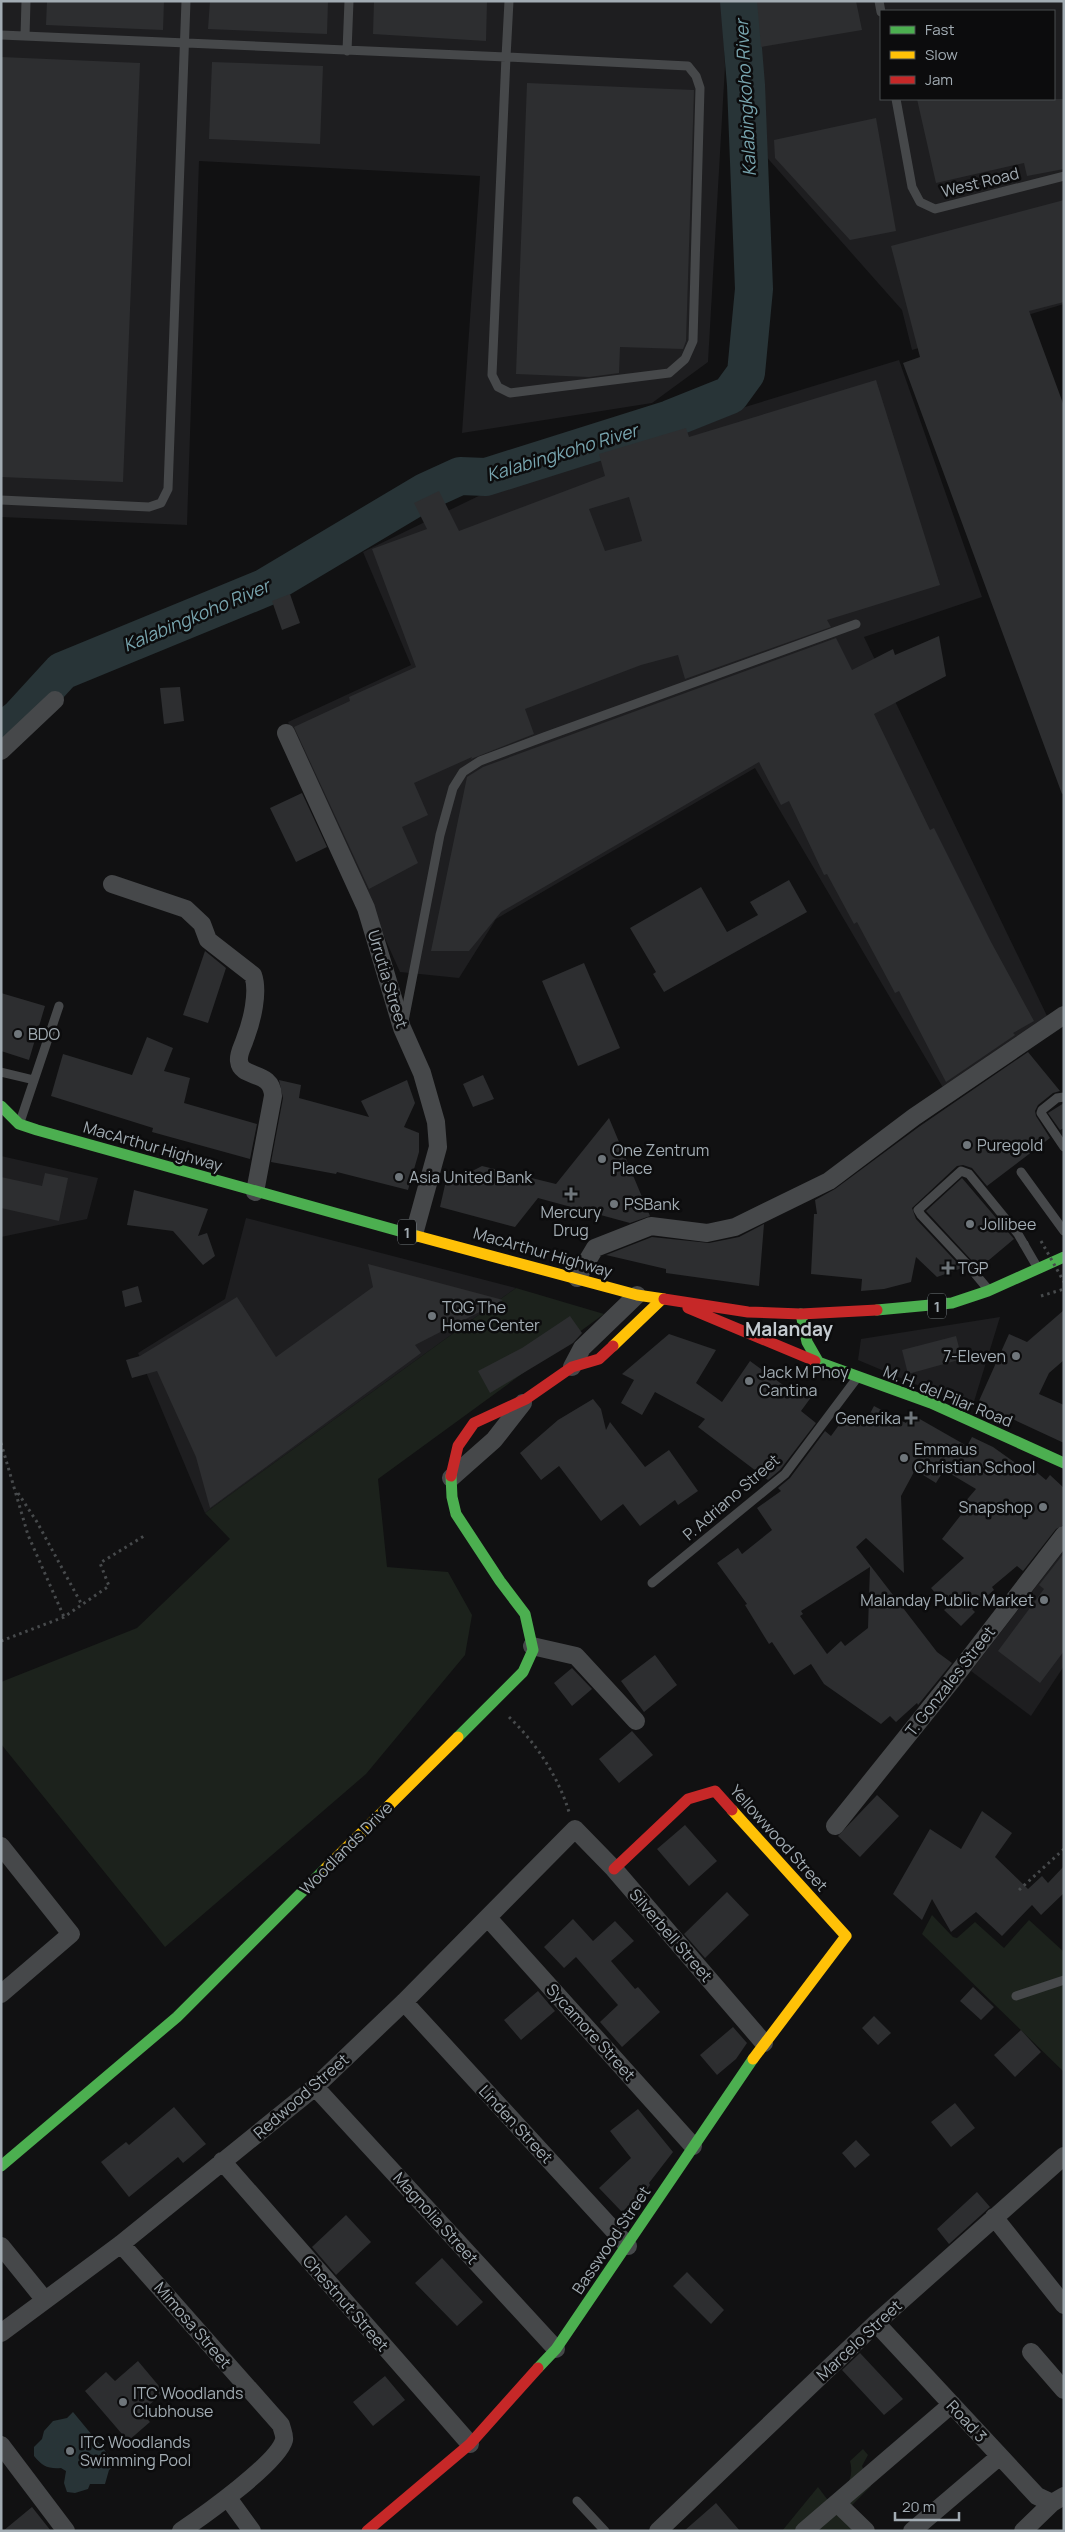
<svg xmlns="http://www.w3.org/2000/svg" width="1065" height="2532" font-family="Manrope,sans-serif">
<rect width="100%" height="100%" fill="#111112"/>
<!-- built -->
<path fill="#1e1e20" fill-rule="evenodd" d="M1,1H722L725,66L708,362L652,403L462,433L480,176L199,161L187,525L1,517Z
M750,1H1064V304L912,350L902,310L763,153ZM881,11H1054V99H881Z
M899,360L982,597L864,637L1048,1018L945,1091L755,768L496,919L459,978L400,972L288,722L411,665L363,552L522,475Z
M1,1156L98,1178L87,1219L1,1237Z
M246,1218L516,1288L205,1513L138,1353L225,1299Z
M1000,1317L972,1408L858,1360L861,1339Z
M1064,1550V1666L1031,1716L971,1671Z"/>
<!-- green -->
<path fill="#1c221c" d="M516,1288L604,1314L378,1479L387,1567L448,1572L472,1615L465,1655L366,1774L165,1947L1,1744V1682L137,1628L230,1539L205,1513Z
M932,1915L953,1937L957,1938L975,1922L1004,1948L1029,1920L1064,1952V2072L922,1934Z
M863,2449L868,2455L862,2466L871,2486L849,2508L865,2531H782L818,2487L830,2503C844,2488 855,2482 850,2461Z"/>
<!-- water -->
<path fill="#283437" d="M73,2412L116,2464L109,2470L105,2484H90L88,2489L75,2493L67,2492L64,2483L66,2471L61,2468C48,2469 42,2466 34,2456V2447L42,2439L44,2431L53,2421L67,2418Z"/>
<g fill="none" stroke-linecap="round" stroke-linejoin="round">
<!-- river -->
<path stroke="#283437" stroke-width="38" d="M1,732L19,718L62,671L264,588L425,492L460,476L486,477L670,419L730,395L746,373L754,289L746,85L739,1"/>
</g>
<!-- building -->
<path fill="#2d2e30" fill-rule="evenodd" d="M47,1H164L163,30L46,25Z
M210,1H328L327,34L208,29Z
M374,1H487L486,41L373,34Z
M757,1H856L862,30L761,47Z
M1,57L140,63L123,482L1,477Z
M212,62L323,66L320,144L209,139Z
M527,83L694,90L686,341L683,349L620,347L619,373L589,377L516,374Z
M917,99H1064V169L1027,176L1024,163L936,183Z
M876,118L896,231L850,240L775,158L774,140Z
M1064,200V302L1029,311L1064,406V793L1062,794L903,363L920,357L891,246Z
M876,380L940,585L827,620L831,627L685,679L678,655L641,665L525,709L534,734L471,759L472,757L414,783L428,815L402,827L418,863L369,889L294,727L350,701L349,697L416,667L372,549L427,529L414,503L439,491L459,531L605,476L599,454L686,428L689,437ZM629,497L642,541L605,551L589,509Z
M290,594L300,623L282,630L272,601Z
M939,636L946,676L874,714L930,830L934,828L991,942L1034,1021L1013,1033L1015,1035L946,1082L899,991L895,993L857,922L854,924L827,874L824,875L789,801L781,805L759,762L501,912L469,951H431L467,777L483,767L836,638L852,670L893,649L895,655Z
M180,687L184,721L164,724L160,688Z
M302,793L327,847L296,862L270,808Z
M789,880L807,912L664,992L653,974L656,972L630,928L701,887L727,932L758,915L750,902Z
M205,951L226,968L208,1023L183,1015Z
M584,963L620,1048L578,1066L542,981Z
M1,993L45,1006L29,1060L1,1051Z
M147,1037L173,1048L164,1071L190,1078L184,1103L257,1124L250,1159L152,1132L153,1128L51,1096L63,1054L132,1075Z
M1028,1052L1060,1091L1053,1093L1038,1105L1035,1111L1036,1116L1050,1138L987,1186L972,1168L963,1165L957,1166L912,1208L916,1219L962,1268L937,1277L916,1257L911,1282L884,1289L861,1291L862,1279L811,1274L814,1214H817L815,1200L835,1189L920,1126Z
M483,1075L494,1099L473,1107L463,1084Z
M279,1080L301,1085L299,1098L369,1117L361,1101L407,1080L415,1103L404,1127L419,1133V1152L408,1190L337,1172L336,1174L271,1162L283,1098Z
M1064,1103V1128L1060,1130L1048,1113Z
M609,1118L650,1216L630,1223L538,1198L515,1227L440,1207L445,1185L482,1166L556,1184Z
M45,1173L68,1178L59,1221L1,1208V1177L42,1186Z
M962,1178L1014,1239L989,1260L975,1264L926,1211Z
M134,1190L208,1209L198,1236L207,1233L215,1256L203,1265L173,1231L127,1225Z
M764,1224L759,1286L666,1273V1269L606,1255L652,1237L709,1243L739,1237Z
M368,1264L503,1300L415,1345L421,1353L210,1508L196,1457L157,1371L132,1378L126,1360L140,1356L237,1297L276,1357L373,1287Z
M138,1286L142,1302L125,1307L122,1291Z
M1064,1310V1360L1049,1373L1039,1394L1064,1405V1443L978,1403L1009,1334L1027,1342Z
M570,1316L582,1333L573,1343L490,1393L478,1371L522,1348Z
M669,1334L716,1350L696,1383L722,1402L750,1361L790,1390L795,1383L812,1396L801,1411L816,1423L780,1470L768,1480L698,1427L705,1419L655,1392L642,1415L621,1403L634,1380L622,1374Z
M956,1336L962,1359L908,1374L902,1350Z
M593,1399L601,1409L606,1430L610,1422L645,1467L669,1450L698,1491L678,1505L675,1500L640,1526L623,1504L601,1521L559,1466L541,1480L520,1453L558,1420Z
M874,1406L906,1423L911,1414L967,1446L972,1437L993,1447L1024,1469L1028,1465L1046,1480L1050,1475L1064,1488V1525L1056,1529L1023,1571L1017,1566L992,1587L994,1590L972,1609L975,1612L961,1626L944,1610L948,1607L931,1588L964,1558L942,1539L968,1506L964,1503L976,1489L944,1470L936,1483L915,1470L901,1496L904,1573L866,1538L856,1547L937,1652L952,1663L918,1705L917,1703L896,1722L890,1716L881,1724L824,1684L811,1664L794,1675L772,1642L769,1644L745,1605L747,1604L717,1563L738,1548L742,1554L772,1530L757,1508L781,1491L778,1488L790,1478L825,1431L831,1436L847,1414L866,1421ZM870,1567L868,1628L845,1646L841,1641L827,1654L800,1616L803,1614L801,1611Z
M1064,1553V1651L1040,1683L998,1651L1044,1589L1039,1585Z
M655,1655L677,1685L644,1712L621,1681Z
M572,1668L592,1689L572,1706L554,1683Z
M632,1731L653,1755L619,1783L599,1759Z
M877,1795L899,1816L860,1857L838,1836Z
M982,1811L1012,1833L995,1857L1028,1889L1042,1876L1048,1883L1064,1866V1893L1041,1915L1032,1905L1002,1936L976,1912L951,1932L932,1899L922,1920L893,1894L930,1829L961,1849Z
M685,1825L717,1861L689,1886L657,1849Z
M727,1892L749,1915L705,1958L684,1934Z
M573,1919L593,1941L615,1921L634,1941L611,1961L635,1989L638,1987L660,2012L622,2047L600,2022L618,2005L576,1957L564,1968L544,1947Z
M973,1987L994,2007L981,2020L960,2001Z
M538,1991L555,2011L521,2040L504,2020Z
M874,2016L891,2033L878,2045L862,2028Z
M733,2027L747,2043L736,2059L717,2075L700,2055Z
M1021,2030L1041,2052L1015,2077L994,2055Z
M955,2103L975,2128L951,2147L931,2122Z
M174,2107L206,2144L183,2163L178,2157L129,2197L101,2162L126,2142L129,2145Z
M638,2109L673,2152L649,2183L650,2185L641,2198L639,2196L622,2212L599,2188L631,2158L610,2131Z
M856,2140L870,2155L855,2168L842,2153Z
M977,2192L990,2207L949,2244L937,2229Z
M346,2215L371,2242L336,2275L312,2247Z
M442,2258L483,2302L457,2326L415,2283Z
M687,2272L724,2310L711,2324L673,2286Z
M860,2353L903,2399L884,2415L842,2370Z
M138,2361L164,2392L141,2412L150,2422L128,2441L85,2391L106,2372L115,2381Z
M385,2376L405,2400L373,2426L353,2402Z
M716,2503L740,2531H684Z
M32,2507L51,2531H3Z"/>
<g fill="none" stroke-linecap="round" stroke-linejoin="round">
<!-- path -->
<path stroke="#474a4c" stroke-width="3" stroke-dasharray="2.5 4" stroke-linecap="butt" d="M1041,1296L1064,1289
M1,1443L28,1535L64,1617
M18,1493L37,1522L82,1605
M1,1641L64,1617L109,1586L100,1563L144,1536
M509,1717C536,1743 558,1776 569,1812
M1019,1890L1064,1849"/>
<!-- lane -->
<path stroke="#46484a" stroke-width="9" d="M879,1L881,12
M1,35L506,57L509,1
M25,36L26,1
M347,51L349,1
M506,57L688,66L696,76L700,88L693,341L685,359L669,373L510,393L498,387L492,375Z
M896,99L912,187L920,202L935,209L1064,176
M1,500L149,507L161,503L168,489L186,1
M404,1021L440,835L453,788L463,772L480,761L544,737L856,624
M1,1072L34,1080
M1064,1097L1057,1098L1042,1110L1041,1113L1064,1147
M21,1119L59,1006
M1021,1172L1064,1231
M987,1288L966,1263L921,1215L918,1210L961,1171L969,1174L1018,1234L1036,1265
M652,1583L785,1474L857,1378
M1016,1996L1064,1980
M577,2501L605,2531"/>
<!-- street -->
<path stroke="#46484a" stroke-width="18" d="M286,733L366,908L402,1028L422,1073L436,1122L438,1147L414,1234
M1,751L55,700
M112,884L186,909L202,924L208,940L253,975C259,992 252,1021 245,1039C243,1046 238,1053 239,1061C241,1080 272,1069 273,1096L255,1192
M577,1278L595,1248L651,1226L707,1233L735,1227L829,1181L914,1117L1064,1015
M572,1367L582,1348L637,1295
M451,1478L494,1440L523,1403
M532,1646L576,1656L636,1721
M835,1826L953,1679L1064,1535
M1,1846L71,1934L1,1994
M488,1918L693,2146
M404,2002L628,2246
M315,2087L556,2349
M222,2161L470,2444
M994,2217L1064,2305
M121,2244L281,2425C282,2430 285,2435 284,2440C278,2463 203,2516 181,2531
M1,2246L44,2299
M876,2323L1037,2496L1052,2503L1064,2496
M1,2333L121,2244L315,2087L404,2002L575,1829L614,1869L764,2043
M1031,2352L1064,2390
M1,2445L66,2531
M228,2498L252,2531
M837,2503L866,2531
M658,2531L876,2323L1064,2156
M804,2531L952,2404
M912,2531L1000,2456
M1023,2531L1052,2503"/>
<!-- fast -->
<path stroke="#4caf50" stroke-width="11" d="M1,1106L19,1124L37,1130L417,1236
M877,1310L952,1303L988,1291L1064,1257
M801,1314L807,1342L819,1363
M815,1361L931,1403L1064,1463
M451,1476L452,1497L456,1514L500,1581L525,1614L533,1650L523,1672L458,1737
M1,2166L177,2017L326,1868
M538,2368L556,2349L753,2059"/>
<!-- slow -->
<path stroke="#ffc107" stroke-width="11" d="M417,1236L637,1295L664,1299
M613,1346L661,1300
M732,1810L846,1936L753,2059
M326,1868L458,1737"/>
<!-- jam -->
<path stroke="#c62828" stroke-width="11" d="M664,1299L748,1312L801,1314L877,1310
M688,1308L815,1361
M451,1476L458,1446L474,1423L526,1399L572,1367L599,1359L613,1346
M614,1869L688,1799L715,1791L732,1810
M367,2531L470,2444L538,2368"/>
<!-- path-bridge -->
<path stroke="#474a4c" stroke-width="3" stroke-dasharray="2.5 4" stroke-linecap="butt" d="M1041,1241L1064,1282
M1020,1246L1029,1242"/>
</g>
<!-- markers -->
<g fill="#6f767b" stroke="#0c0c0d" stroke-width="2">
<circle cx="18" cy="1034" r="5"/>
<circle cx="967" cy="1145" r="5"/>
<circle cx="602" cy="1159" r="5"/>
<circle cx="399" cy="1177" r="5"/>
<path d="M568.5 1186.5h5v5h5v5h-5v5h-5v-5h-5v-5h5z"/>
<circle cx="614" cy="1204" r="5"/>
<circle cx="970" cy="1224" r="5"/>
<path d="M945.5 1260.5h5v5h5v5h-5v5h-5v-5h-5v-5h5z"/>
<circle cx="432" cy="1316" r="5"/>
<circle cx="1016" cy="1356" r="5"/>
<circle cx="749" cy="1381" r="5"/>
<path d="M908.5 1410.5h5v5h5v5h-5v5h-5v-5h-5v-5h5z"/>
<circle cx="904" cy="1458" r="5"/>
<circle cx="1043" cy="1507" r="5"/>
<circle cx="1044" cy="1600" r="5"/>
<circle cx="123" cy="2402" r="5"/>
<circle cx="70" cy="2451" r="5"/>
</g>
<g text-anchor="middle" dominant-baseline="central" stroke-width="5" stroke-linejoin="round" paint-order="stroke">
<!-- shield labels -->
<g fill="#0c0c0d" stroke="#757c81" stroke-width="1">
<rect x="398" y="1219.5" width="18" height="25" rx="4"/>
<rect x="928" y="1293.5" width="18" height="25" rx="4"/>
</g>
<g font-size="15" font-weight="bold" fill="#a2acb3">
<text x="407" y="1232">1</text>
<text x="937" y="1306">1</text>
</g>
<!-- street labels -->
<g font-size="16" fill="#a2acb3" stroke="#0c0c0d">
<text transform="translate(980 182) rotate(-14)">West Road</text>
<text transform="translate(388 979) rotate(73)">Urrutia Street</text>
<text transform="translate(153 1146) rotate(16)">MacArthur Highway</text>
<text transform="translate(543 1252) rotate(16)">MacArthur Highway</text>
<text transform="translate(948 1396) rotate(22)">M. H. del Pilar Road</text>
<text transform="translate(731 1497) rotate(-41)">P. Adriano Street</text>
<text transform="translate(950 1681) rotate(-52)">T. Gonzales Street</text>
<text transform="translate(779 1838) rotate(48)">Yellowwood Street</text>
<text transform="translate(346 1848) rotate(-45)">Woodlands Drive</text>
<text transform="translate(671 1935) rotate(49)">Silverbell Street</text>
<text transform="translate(591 2032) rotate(48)">Sycamore Street</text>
<text transform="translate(301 2096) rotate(-41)">Redwood Street</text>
<text transform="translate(516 2124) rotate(47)">Linden Street</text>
<text transform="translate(436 2218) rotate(48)">Magnolia Street</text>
<text transform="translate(611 2240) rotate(-56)">Basswood Street</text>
<text transform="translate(346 2303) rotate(49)">Chestnut Street</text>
<text transform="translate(193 2325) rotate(49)">Mimosa Street</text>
<text transform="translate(859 2340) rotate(-43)">Marcelo Street</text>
<text transform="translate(967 2421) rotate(47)">Road 3</text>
</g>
<!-- poi labels -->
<g font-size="16" fill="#a2acb3" stroke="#0c0c0d" text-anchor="start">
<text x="28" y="1034">BDO</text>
<text x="977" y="1145">Puregold</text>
<text x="612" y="1150">One Zentrum<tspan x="612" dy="18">Place</tspan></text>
<text x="409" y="1177">Asia United Bank</text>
<text x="624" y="1204">PSBank</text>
<text x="571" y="1212" text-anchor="middle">Mercury<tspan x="571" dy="18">Drug</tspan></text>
<text x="980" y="1224">Jollibee</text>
<text x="958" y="1268">TGP</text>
<text x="442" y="1307">TQG The<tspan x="442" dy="18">Home Center</tspan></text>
<text x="1006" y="1356" text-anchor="end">7-Eleven</text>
<text x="759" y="1372">Jack M Phoy<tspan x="759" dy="18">Cantina</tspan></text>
<text x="901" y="1418" text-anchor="end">Generika</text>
<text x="914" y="1449">Emmaus<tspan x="914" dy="18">Christian School</tspan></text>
<text x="1033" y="1507" text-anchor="end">Snapshop</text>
<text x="1034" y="1600" text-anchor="end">Malanday Public Market</text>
<text x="133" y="2393">ITC Woodlands<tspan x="133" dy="18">Clubhouse</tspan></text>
<text x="80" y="2442">ITC Woodlands<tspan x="80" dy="18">Swimming Pool</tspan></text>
</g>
<!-- water labels -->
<g font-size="18" font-style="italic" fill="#78a5af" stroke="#0c0c0d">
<text transform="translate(745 98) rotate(-93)">Kalabingkoho River</text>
<text transform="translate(562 452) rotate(-17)">Kalabingkoho River</text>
<text transform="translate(196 615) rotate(-23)">Kalabingkoho River</text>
</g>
<!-- quarter labels -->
<g font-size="19" font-weight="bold" fill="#c3cacf" stroke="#0c0c0d">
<text x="789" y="1329">Malanday</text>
</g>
</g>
<!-- border -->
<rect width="1065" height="2532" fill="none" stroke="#a2acb3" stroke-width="5"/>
<!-- legend -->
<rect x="880" y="10" width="175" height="90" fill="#0c0c0d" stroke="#484c4f"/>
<rect x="890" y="26" width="25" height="8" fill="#4caf50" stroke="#484c4f"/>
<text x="925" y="35" font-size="15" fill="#a2acb3">Fast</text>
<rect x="890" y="51" width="25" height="8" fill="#ffc107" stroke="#484c4f"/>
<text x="925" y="60" font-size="15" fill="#a2acb3">Slow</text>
<rect x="890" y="76" width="25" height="8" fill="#c62828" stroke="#484c4f"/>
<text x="925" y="85" font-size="15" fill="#a2acb3">Jam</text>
<!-- scale -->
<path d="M895 2512v8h64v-8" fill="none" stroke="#a2acb3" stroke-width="2.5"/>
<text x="902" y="2512" font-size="15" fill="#a2acb3" stroke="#0c0c0d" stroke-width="4" paint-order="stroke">20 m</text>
</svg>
